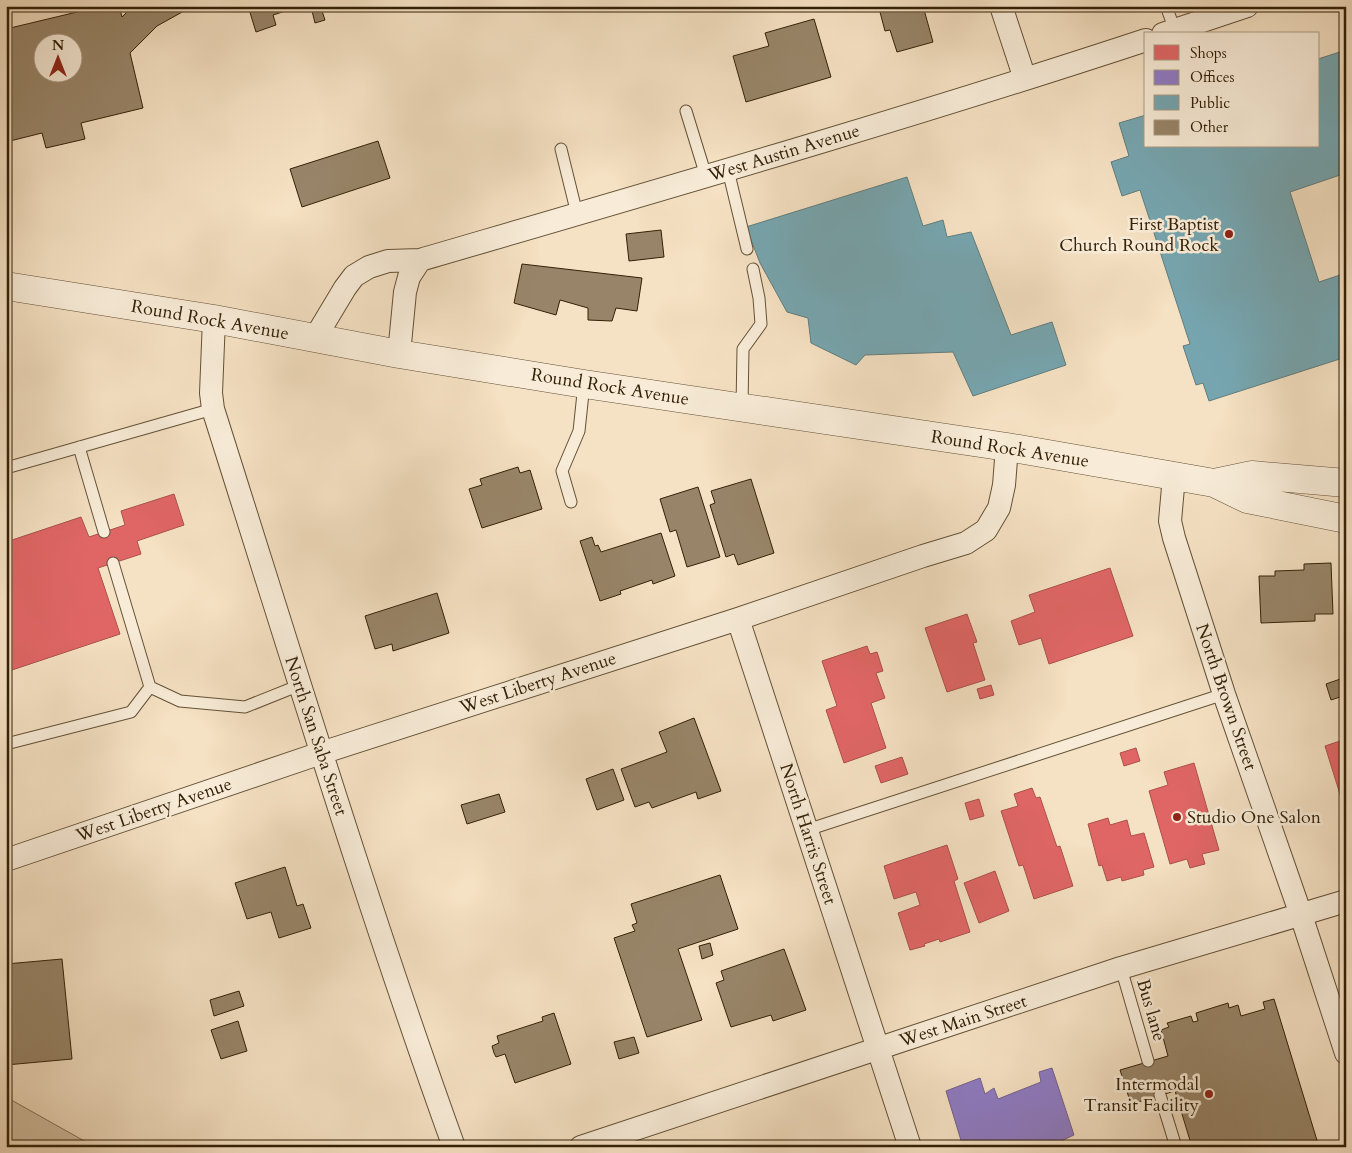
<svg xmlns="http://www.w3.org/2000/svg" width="1352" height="1153" font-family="Cardo,serif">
<rect width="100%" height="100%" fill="#f5e1c3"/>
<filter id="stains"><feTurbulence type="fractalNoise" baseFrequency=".004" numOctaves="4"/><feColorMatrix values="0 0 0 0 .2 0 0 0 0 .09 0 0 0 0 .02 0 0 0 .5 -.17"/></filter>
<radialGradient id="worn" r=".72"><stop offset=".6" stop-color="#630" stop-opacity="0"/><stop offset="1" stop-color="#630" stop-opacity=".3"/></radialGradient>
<!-- green -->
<path fill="#d4c0a3" stroke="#847055" d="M6,1097L95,1147H6Z"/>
<!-- shops -->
<path fill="#e06666" stroke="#ac514a" d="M174,494L184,525L137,541L141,554L98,568L120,634L9,671L6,661V542L81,517L89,537L125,525L121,511Z
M1110,568L1133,636L1049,664L1041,638L1019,645L1011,621L1035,612L1029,595Z
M967,614L977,642L973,643L985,680L947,692L925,628Z
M867,646L870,654L877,652L883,671L876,673L885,698L871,703L886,748L844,763L826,710L837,706L822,661Z
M991,685L994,695L980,699L977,689Z
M1346,739V806L1344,807L1325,746Z
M1136,748L1140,761L1124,766L1120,753Z
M902,757L908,774L881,783L875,766Z
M1194,763L1219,850L1202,854L1205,864L1190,868L1187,859L1170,864L1149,791L1168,785L1164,772Z
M1032,788L1036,798L1040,797L1057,847L1060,846L1073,886L1034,899L1023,865L1019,866L1001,811L1018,806L1014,794Z
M979,799L984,816L970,820L965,803Z
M1108,818L1110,825L1127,820L1131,836L1144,833L1154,867L1143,870L1144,875L1122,881L1121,877L1107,881L1102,865L1099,866L1088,824Z
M947,845L958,879L954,881L970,932L940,942L939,939L924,944L925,946L910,950L898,913L920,905L916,892L894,899L884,866Z
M995,871L1009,911L979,923L964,883Z"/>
<!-- offices -->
<path fill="#8e7cc3" stroke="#73618b" d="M1052,1068L1074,1135L1063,1140L1066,1147H963L946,1091L980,1078L985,1094L994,1088L998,1099L1041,1082L1039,1072Z"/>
<!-- public -->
<path fill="#76a5af" stroke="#627d7d" d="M1346,50V173L1290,192L1319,282L1346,273V357L1209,401L1203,383L1196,385L1183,346L1190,344L1140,190L1122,196L1111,162L1129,156L1119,123L1146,115V146H1318V59Z
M907,177L923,226L943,220L947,237L971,232L1011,335L1052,322L1066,365L973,396L953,352L865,355L856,365L811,343L808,318L787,312L760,263L746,227Z"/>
<!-- building -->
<path fill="#988569" stroke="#332107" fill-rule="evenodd" d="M102,6H119L122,17L133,6H193L157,26L130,53L143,108L81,123L85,139L46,148L42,133L6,142V29ZM42,42H72V72H42Z
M248,6H301L273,15L276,25L256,32Z
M882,6H923L933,42L897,52L890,30L885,31L880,12L883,10Z
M321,8L325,20L315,23L312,11Z
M814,19L831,77L746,102L733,56L769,46L765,33Z
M378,141L390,178L302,207L290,169Z
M661,230L664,257L629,261L626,234Z
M522,264L642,278L637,311L616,308L612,321L588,320V308L560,300L556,315L514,303Z
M518,467L520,473L530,470L542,509L482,528L469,489L482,485L480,479Z
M751,479L774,553L738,565L734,554L726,557L710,505L715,503L711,491Z
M698,487L720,557L687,567L676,530L670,532L660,499Z
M661,533L675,576L653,584L652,580L620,591L621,594L600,601L580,541L592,537L595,546L598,545L601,552Z
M1331,563L1333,614H1315V621L1261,623L1259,576H1275V571L1304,570V564Z
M437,593L449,633L393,651L392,644L375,649L365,616Z
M1346,677V695L1331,700L1326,684Z
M694,718L721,791L698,799L696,792L652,808L649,802L635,807L621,769L667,752L659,732Z
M613,769L624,800L597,810L586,779Z
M499,794L505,812L467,824L461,805Z
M285,867L297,906L303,904L311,928L279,938L271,912L247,919L235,883Z
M720,875L738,929L678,949L702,1020L647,1037L614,938L635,931L632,925L637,923L631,904Z
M710,943L713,955L702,959L699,946Z
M784,949L806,1010L773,1021L771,1015L731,1027L716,983L724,980L721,971Z
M62,959L72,1059L6,1065V964Z
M239,991L244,1006L214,1016L210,1000Z
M1274,999L1319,1147H1192L1175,1091L1131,1104L1120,1070L1168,1056L1161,1030L1169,1027L1167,1023L1191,1016L1193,1022L1198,1021L1196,1013L1228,1003L1229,1008L1238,1005L1241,1016L1265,1009L1263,1002Z
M554,1013L571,1064L515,1083L505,1054L496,1057L494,1053L492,1046L499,1043L497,1036L543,1021L542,1017Z
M238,1021L247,1051L221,1059L211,1030Z
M634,1037L639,1053L619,1059L614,1042Z"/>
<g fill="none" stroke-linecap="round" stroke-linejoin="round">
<defs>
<path id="service" d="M1166,6L1175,30
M686,111L706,176
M561,149L577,214
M728,170L747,249
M742,407L743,349L761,324L759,298L753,269
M79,447L104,532
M6,468L213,409
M571,502L562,471L579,431L584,384
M113,563L150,687
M6,744L131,712L150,687L180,701L245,707L300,685
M807,830L1224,694
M1121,968L1148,1061
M1160,1095L1176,1147"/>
<path id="minor" d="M1001,6L1025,79
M1163,34L1247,6
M214,319L211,393L213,409C291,655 366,903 454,1147
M315,338L345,288L354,276L369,267L388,261L420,260C663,189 906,119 1146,40
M399,354L405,292L409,277L420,260
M1174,476L1170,521L1174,538L1224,694L1301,915L1346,1053
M738,619L910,1147
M6,860L321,753L738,619L923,556L966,543L986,530L999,508L1004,485L1007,447
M581,1147L1121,968L1346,901"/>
<path id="tertiary" d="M6,286L214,319L399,354L584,384L1007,447L1174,476L1214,483L1247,499L1346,519
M1214,483L1252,475L1346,483"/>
</defs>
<!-- service casing -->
<use href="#service" stroke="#645136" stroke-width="13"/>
<!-- minor casing -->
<use href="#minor" stroke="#645136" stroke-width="24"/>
<!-- tertiary casing -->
<use href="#tertiary" stroke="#645136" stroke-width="29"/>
<!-- service -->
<use href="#service" stroke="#f8ecd8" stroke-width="11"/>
<!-- minor -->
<use href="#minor" stroke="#f8ecd8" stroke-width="22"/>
<!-- tertiary -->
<use href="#tertiary" stroke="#f8ecd8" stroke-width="28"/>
</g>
<!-- markers -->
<g fill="#8f2418" stroke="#f8ecd8" stroke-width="2">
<circle cx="1229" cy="234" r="5"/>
<circle cx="1177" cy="817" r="5"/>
<circle cx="1209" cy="1094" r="5"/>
</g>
<g text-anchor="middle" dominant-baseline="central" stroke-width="5" stroke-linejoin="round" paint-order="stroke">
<!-- street labels -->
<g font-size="18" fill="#332107" stroke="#f8ecd8">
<text transform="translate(784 153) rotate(-17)">West Austin Avenue</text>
<text transform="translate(210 320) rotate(10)">Round Rock Avenue</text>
<text transform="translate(610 387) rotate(9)">Round Rock Avenue</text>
<text transform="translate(1010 449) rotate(9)">Round Rock Avenue</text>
<text transform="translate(538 683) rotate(-18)">West Liberty Avenue</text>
<text transform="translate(1226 697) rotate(71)">North Brown Street</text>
<text transform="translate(316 736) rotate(72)">North San Saba Street</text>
<text transform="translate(154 810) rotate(-19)">West Liberty Avenue</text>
<text transform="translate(808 834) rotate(72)">North Harris Street</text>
<text transform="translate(1151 1010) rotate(74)">Bus lane</text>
<text transform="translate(963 1021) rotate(-18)">West Main Street</text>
</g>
<!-- poi labels -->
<g font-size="18" fill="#332107" stroke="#f8ecd8" text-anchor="end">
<text x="1219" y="224">First Baptist<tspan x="1219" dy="21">Church Round Rock</tspan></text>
<text x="1187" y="817" text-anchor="start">Studio One Salon</text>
<text x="1199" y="1084">Intermodal<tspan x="1199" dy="21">Transit Facility</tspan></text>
</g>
</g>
<!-- margin -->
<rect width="1352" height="1153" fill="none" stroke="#f5e1c3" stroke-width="25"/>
<rect x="8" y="8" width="1337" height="1138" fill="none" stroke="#332107" stroke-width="2.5"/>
<rect x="12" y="12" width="1327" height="1128" fill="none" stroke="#332107"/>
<!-- legend -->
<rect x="1144" y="32" width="175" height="115" fill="#f8ecd8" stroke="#a99b84"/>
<rect x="1154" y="45" width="25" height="15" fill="#e06666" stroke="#a99b84"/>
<text x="1190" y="58" font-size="15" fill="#332107">Shops</text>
<rect x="1154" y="70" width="25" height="15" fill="#8e7cc3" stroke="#a99b84"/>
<text x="1190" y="82" font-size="15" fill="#332107">Offices</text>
<rect x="1154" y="95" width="25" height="15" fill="#76a5af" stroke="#a99b84"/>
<text x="1190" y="108" font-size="15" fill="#332107">Public</text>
<rect x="1154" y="120" width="25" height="15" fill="#988569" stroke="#a99b84"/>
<text x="1190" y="132" font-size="15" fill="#332107">Other</text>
<!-- north arrow -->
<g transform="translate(58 58)"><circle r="24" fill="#f8ecd8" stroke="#a99b84"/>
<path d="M0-4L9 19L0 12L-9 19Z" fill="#8f2418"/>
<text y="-8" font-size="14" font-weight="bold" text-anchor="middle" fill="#332107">N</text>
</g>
<rect width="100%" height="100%" filter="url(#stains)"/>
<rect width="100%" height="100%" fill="url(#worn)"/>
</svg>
